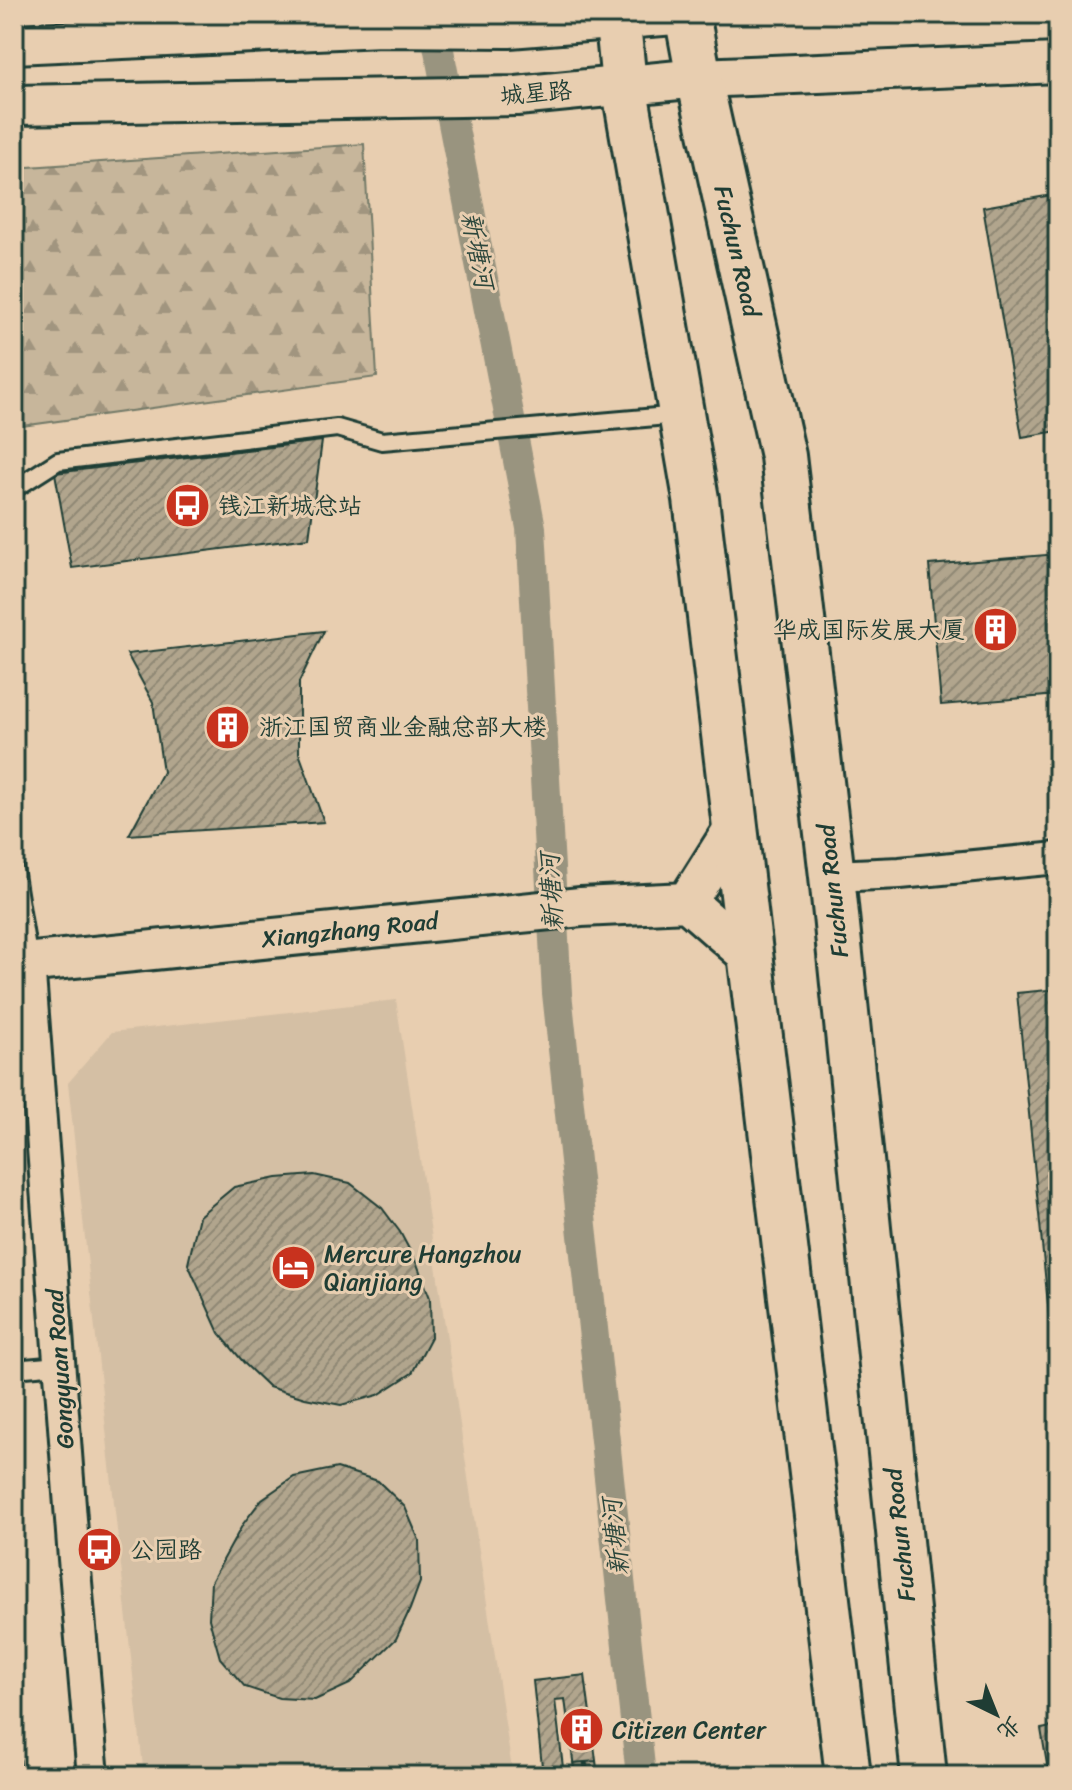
<svg xmlns="http://www.w3.org/2000/svg" width="1072" height="1790" font-family="Sriracha,'LXGW WenKai TC',sans-serif">
<defs>
<pattern id="forest-firs" width="22" height="20" patternUnits="userSpaceOnUse" patternTransform="scale(2)"><rect width="22" height="20" fill="#c7b69b"/><path d="M5 1l3.5 6h-7zM16 11l3.5 6h-7z" fill="#a1957f"/></pattern>
<pattern id="building-hatch" width="6" height="6" patternUnits="userSpaceOnUse" patternTransform="scale(2)"><rect width="6" height="6" fill="#b1a58d"/><path d="M-1 1l2-2M0 6l6-6M5 7l2-2" fill="none" stroke="#8f8874"/></pattern>
</defs>
<rect width="100%" height="100%" fill="#e8ceb0"/>
<filter id="ink" filterUnits="userSpaceOnUse"><feTurbulence type="fractalNoise" baseFrequency=".0125" numOctaves="2"/><feDisplacementMap in="SourceGraphic" scale="16" xChannelSelector="R" yChannelSelector="G"/><feConvolveMatrix kernelMatrix="1 2 1 2 8 2 1 2 1" color-interpolation-filters="sRGB"/></filter>
<g filter="url(#ink)">
<!-- built -->
<path fill="#d4bfa4" d="M396,1000L513,1776H144L68,1083L112,1032Z"/>
<!-- forest -->
<path fill="url(#forest-firs)" stroke="#737a68" stroke-width="2" d="M364,144L377,377L14,427V168Z"/>
<g fill="none" stroke-linecap="round" stroke-linejoin="round">
<!-- canal -->
<path stroke="#99947f" stroke-width="30" d="M432,14L531,528L557,993L641,1776"/>
</g>
<!-- building -->
<path fill="url(#building-hatch)" stroke="#1f3d34" stroke-width="2" d="M1058,194V431L1022,437L983,207Z
M322,441L309,538L72,568L55,473Z
M1058,554V695L941,705L929,565Z
M324,631L299,682V753L324,822L129,835L163,772L153,702L127,654Z
M1058,989V1405L1017,993Z
M314,1175L350,1183L382,1208L400,1232L417,1264L430,1298L431,1337L412,1373L378,1395L341,1405L305,1398L269,1387L245,1364L219,1333L188,1264L199,1216L234,1187L277,1178Z
M337,1468L378,1481L405,1507L419,1540L420,1582L410,1609L396,1639L350,1684L315,1700L279,1698L245,1687L220,1658L209,1619L211,1582L243,1524L262,1499L294,1477Z
M585,1675L598,1776H575L565,1699L555,1700L564,1776H543L533,1681Z
M1057,1726L1058,1776H1049L1041,1729Z
M14,1727H17L22,1776H14Z
M14,1727H17L22,1776H14Z
M596,1761L598,1776H575L573,1763Z"/>
<g fill="none" stroke-linecap="round" stroke-linejoin="round">
<defs>
<path id="service" d="M14,489L58,461L337,428L382,441L679,415
M14,868L29,962
M14,1369L59,1365"/>
<path id="minor" d="M832,876L900,873L1058,858
M29,962L74,1559L93,1776"/>
<path id="tertiary" d="M14,44L381,27L509,28L688,14
M14,105L517,96L699,78L1058,63
M687,902L735,826
M14,964L581,907L687,902L750,957"/>
<path id="secondary" d="M617,14L624,84L696,499L848,1776
M687,14L699,78L783,456L832,876L924,1776"/>
</defs>
<!-- service casing -->
<use href="#service" stroke="#1f3d34" stroke-width="22"/>
<!-- minor casing -->
<use href="#minor" stroke="#1f3d34" stroke-width="36"/>
<!-- tertiary casing -->
<use href="#tertiary" stroke="#1f3d34" stroke-width="44"/>
<!-- secondary casing -->
<use href="#secondary" stroke="#1f3d34" stroke-width="50"/>
<!-- path -->
<path stroke="#1f3d34" stroke-width="5" stroke-dasharray="6 6" stroke-linecap="butt" d="M585,1762L587,1776"/>
<!-- service -->
<use href="#service" stroke="#e8ceb0" stroke-width="16"/>
<!-- minor -->
<use href="#minor" stroke="#e8ceb0" stroke-width="30"/>
<!-- tertiary -->
<use href="#tertiary" stroke="#e8ceb0" stroke-width="38"/>
<!-- secondary -->
<use href="#secondary" stroke="#e8ceb0" stroke-width="44"/>
</g>
</g>
<!-- icons -->
<defs>
<symbol id="bus-disc" viewBox="-11 -11 22 22"><circle r="9.5" fill="#c8321e" stroke="#e8ceb0"/><path d="M-5-6H5V4H4V6H2V4H-2V6H-4V4H-5ZM-3.5-4V0h7V-4ZM-3.5 1.2v1.5H-2V1.2ZM2 1.2v1.5H3.5V1.2Z" fill="#fff"/></symbol>
<symbol id="building-disc" viewBox="-11 -11 22 22"><circle r="9.5" fill="#c8321e" stroke="#e8ceb0"/><path d="M-4-6H4V6H1V3H-1V6H-4ZM-2.5-4.3h1.7v1.8h-1.7ZM.8-4.3h1.7v1.8H.8ZM-2.5-1h1.7V.8h-1.7ZM.8-1h1.7V.8H.8Z" fill="#fff"/></symbol>
<symbol id="hotel-disc" viewBox="-11 -11 22 22"><circle r="9.5" fill="#c8321e" stroke="#e8ceb0"/><path d="M-6-4.5h1.5V1H6V5H4.5V3h-9V5H-6ZM-4 0a1.8 1.8 0 1 1 3.6 0ZM.5 0V-2.5h3Q6-2.5 6 0Z" fill="#fff"/></symbol>
</defs>
<g fill-rule="evenodd">
<use href="#bus-disc" x="162" y="480" width="51" height="51"/>
<use href="#building-disc" x="970" y="604" width="51" height="51"/>
<use href="#building-disc" x="202" y="702" width="51" height="51"/>
<use href="#hotel-disc" x="268" y="1242" width="51" height="51"/>
<use href="#bus-disc" x="74" y="1524" width="51" height="51"/>
<use href="#building-disc" x="556" y="1704" width="51" height="51"/>
</g>
<g text-anchor="middle" dominant-baseline="central" stroke-width="6" stroke-linejoin="round" paint-order="stroke">
<!-- street labels -->
<g font-size="24" fill="#1f3d34" stroke="#e8ceb0">
<text transform="translate(536 93) rotate(-5)">城星路</text>
<text transform="translate(737 251) rotate(77)">Fuchun Road</text>
<text transform="translate(833 891) rotate(-96)">Fuchun Road</text>
<text transform="translate(350 930) rotate(-6)">Xiangzhang Road</text>
<text transform="translate(60 1369) rotate(-94)">Gongyuan Road</text>
<text transform="translate(900 1535) rotate(-96)">Fuchun Road</text>
</g>
<!-- poi labels -->
<g font-size="24" fill="#1f3d34" stroke="#e8ceb0" text-anchor="start">
<text x="218" y="506">钱江新城总站</text>
<text x="965" y="630" text-anchor="end">华成国际发展大厦</text>
<text x="259" y="727">浙江国贸商业金融总部大楼</text>
<text x="324" y="1254">Mercure Hangzhou<tspan x="324" dy="28">Qianjiang</tspan></text>
<text x="130" y="1550">公园路</text>
<text x="612" y="1730">Citizen Center</text>
</g>
<!-- water labels -->
<g font-size="26" font-style="italic" fill="#2b463c" stroke="#e8ceb0">
<text transform="translate(478 250) rotate(79)">新塘河</text>
<text transform="translate(551 892) rotate(-93)">新塘河</text>
<text transform="translate(615 1537) rotate(-96)">新塘河</text>
</g>
</g>
<!-- margin -->
<rect width="1072" height="1790" fill="none" stroke="#e8ceb0" stroke-width="48"/>
<rect x="24" y="24" width="1024" height="1742" fill="none" stroke="#1f3d34" stroke-width="3" filter="url(#ink)"/>
<!-- north arrow -->
<g transform="translate(996 1714) rotate(137)" stroke="#e8ceb0" stroke-width="6" paint-order="stroke">
<path d="M0-6L14 30L0 20L-14 30Z" fill="#1f3d34"/>
<text y="-12" font-size="22" font-weight="bold" text-anchor="middle" fill="#1f3d34">北</text>
</g>
</svg>
